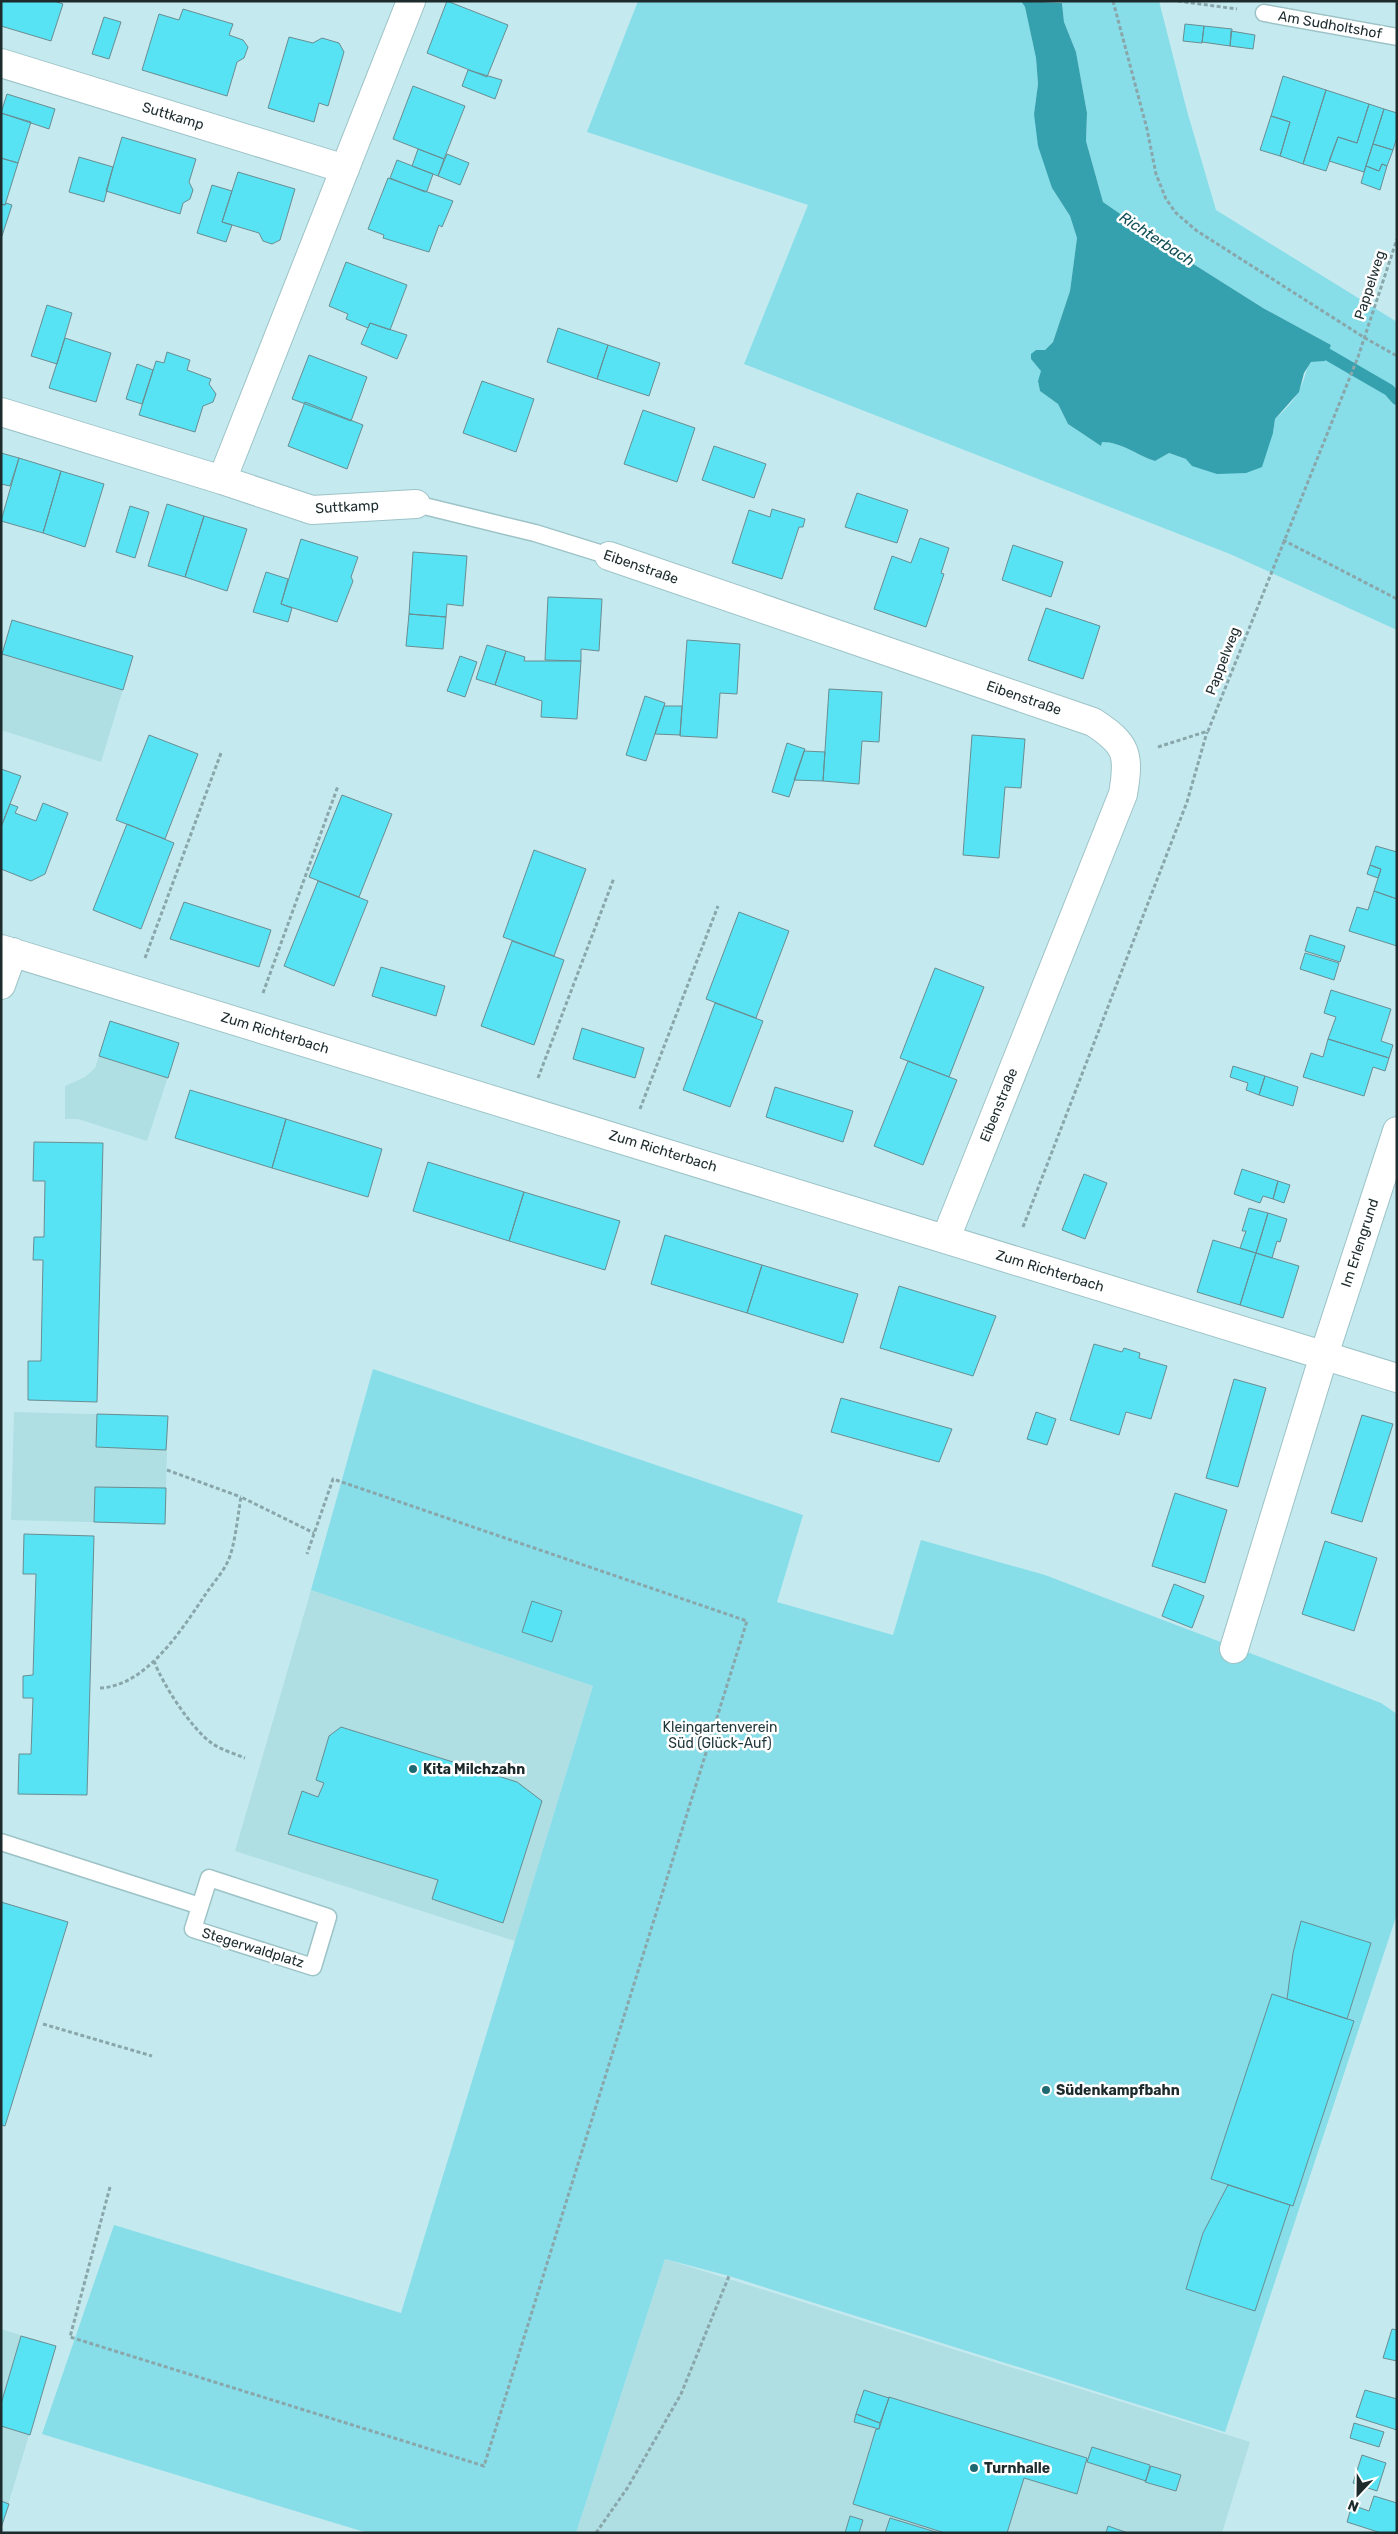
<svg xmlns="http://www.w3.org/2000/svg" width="1398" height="2534" font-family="Rubik,sans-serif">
<rect width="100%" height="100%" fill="#c4eaef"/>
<!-- built -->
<path fill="#afdee3" d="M12,620L133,656L101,762L1,730V656Z
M110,1021L179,1043L147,1141L78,1119H65V1086L85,1077L95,1068Z
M14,1412L168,1416L165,1524L11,1520Z
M311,1590L593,1686L515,1941L235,1851Z
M665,2259L1250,2442L1222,2533H576Z
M1,2329L56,2346L1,2528Z"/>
<!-- green -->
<path fill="#87dde8" d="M638,1H1021L1025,7L1036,58L1038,84L1034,114L1052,188L1070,216L1077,238L1070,291L1053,342L1045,350H1036L1031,359L1042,371L1038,381L1040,391L1058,404L1068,424L1101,446L1102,442C1122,442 1136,455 1155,461L1169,453L1186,459L1273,433L1275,419C1285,410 1297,398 1302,384C1306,375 1305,371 1311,362L1325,361L1331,345L1263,308L1187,260L1175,246L1142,229L1103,202L1086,141L1087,113L1076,52L1064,22L1062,1H1159L1187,111L1216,210L1397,322V630L1230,554L744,364L808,205L587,132Z
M373,1369L803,1515L777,1602L893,1635L921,1540L1045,1575L1381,1703L1397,1714V1914L1225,2432L729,2276L665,2259L576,2533H368L42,2434L114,2225L401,2313L593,1686L311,1590Z"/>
<!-- water -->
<path fill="#36a1ae" d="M1021,1L1062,3L1064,22L1076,52L1087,113L1086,141L1103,202L1142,229L1175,246L1187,260L1263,308L1331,345L1325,361L1311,362L1304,373L1299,392L1275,419L1273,433L1262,467L1246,473L1217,474L1192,466L1186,459L1169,453L1155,461C1136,455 1122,442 1102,442L1101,446L1068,424L1058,404L1040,391L1038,381L1041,371L1031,359V354L1036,350H1045L1053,342L1070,291L1077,238L1070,216L1052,188L1038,146L1034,114L1038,84L1036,58L1025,7Z"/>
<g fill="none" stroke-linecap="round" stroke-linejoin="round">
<!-- stream -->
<path stroke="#36a1ae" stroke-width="12" d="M1313,346L1389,390L1397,399"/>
</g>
<!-- building -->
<path fill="#57e3f3" stroke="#698d92" d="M1,1H54L63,4L51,41L1,26Z
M447,1L508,25L487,77L427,53Z
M183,9L233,24L229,35L243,40L248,47L244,58L237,62L227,96L142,70L159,14L179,20Z
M104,17L121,22L109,59L92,54Z
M1185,24L1204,26L1202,43L1183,41Z
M1204,26L1232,29L1230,46L1202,42Z
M1231,31L1255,35L1253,49L1230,46Z
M289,37L313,43L322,38L339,43L344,52L328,106L319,103L314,122L268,108Z
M468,70L502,80L495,99L462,86Z
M1283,76L1326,90L1303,164L1280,156L1290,122L1271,116Z
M413,86L465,106L444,159L393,139Z
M1326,90L1369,104L1357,143L1338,137L1326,171L1303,164Z
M7,94L55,109L49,129L1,113Z
M1369,104L1384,109L1364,172L1329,161L1338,137L1357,143Z
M1384,109L1397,113V137L1393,150L1373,144Z
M1,113L31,122L18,163L1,158Z
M1271,116L1290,122L1280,156L1260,150Z
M122,137L196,159L189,182L193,190L190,199L183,203L180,214L106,191Z
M1373,144L1393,150L1387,166L1382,164L1379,171L1366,166Z
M418,149L444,159L438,176L412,166Z
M447,154L469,163L460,185L438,176Z
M79,157L113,167L104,202L69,192Z
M1,158L18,163L5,205L1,204Z
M397,160L433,174L427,191L425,192L390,178Z
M1382,164L1387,166L1380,190L1361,183L1366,166L1379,171Z
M238,172L295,189L280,240L272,244L263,241L259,233L222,222Z
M388,178L453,201L442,227L439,225L429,252L383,238L384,235L368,229Z
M212,185L232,191L222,222L232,225L226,242L197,233Z
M6,203L12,205L2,236L1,204L5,205Z
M346,262L407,285L390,330L370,323L368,328L346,319L348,314L329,306Z
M47,305L72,313L57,364L31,356Z
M370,323L407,335L397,359L361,344Z
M558,328L608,345L597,379L547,362Z
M65,338L111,353L96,402L49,388Z
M608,345L660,363L649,396L597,379Z
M167,352L190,360L187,370L211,379L209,384L216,394L213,402L203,406L195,432L139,415L156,361L164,363Z
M309,355L367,377L351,421L292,399Z
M137,364L153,370L142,404L126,399Z
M482,381L534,399L516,452L463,433Z
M305,402L363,425L347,469L288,446Z
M643,410L695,428L677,482L624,464Z
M714,446L766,464L754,498L702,480Z
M1,453L19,458L10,486L1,484Z
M19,458L61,471L43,533L1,521Z
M61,471L104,484L85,547L43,533Z
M857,493L908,510L897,543L845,527Z
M167,504L204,516L185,577L148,566Z
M130,506L149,512L135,558L116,552Z
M772,509L805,519L803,527H799L782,579L732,563L749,510L770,517Z
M204,516L247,529L227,591L185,577Z
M920,538L949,548L941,573L944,574L926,627L874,609L892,556L911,563Z
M301,539L358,557L351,577L353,581L337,622L281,604Z
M1013,545L1063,562L1051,597L1002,580Z
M413,552L467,556L463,606L447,604L446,617L409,614Z
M266,572L288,579L281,604L292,608L288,622L253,612Z
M548,597L602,599L599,651L581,649V661L545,660Z
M1046,608L1100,626L1083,679L1028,660Z
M409,614L446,617L443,649L406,646Z
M12,620L133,656L123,690L2,654Z
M687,640L740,644L737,694L720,693L717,738L680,736Z
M487,645L506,651L495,685L476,679Z
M506,651L525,657L524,661H581L577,719L541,717L542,701L495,685Z
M460,656L477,662L465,697L447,691Z
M829,689L882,692L879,742L862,741L859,784L823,781Z
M645,696L665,703L646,761L626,755Z
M664,706H682L680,735L655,734Z
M149,735L198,754L165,839L116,820Z
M972,735L1025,739L1021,788L1005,787L999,858L963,855Z
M787,743L805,749L789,797L772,792Z
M804,751L825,752L823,781L794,780Z
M1,769L21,776L1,827Z
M342,795L392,814L359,897L309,877Z
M43,803L68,813L45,874L31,881L1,869V827L10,804L18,807L15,813L36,821Z
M127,824L174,843L141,929L93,910Z
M1376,846L1397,852V899L1374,891L1381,869L1370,865Z
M534,850L586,869L554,956L503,937Z
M1370,865L1381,869L1378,878L1367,874Z
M318,881L368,901L334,986L284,966Z
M1374,891L1397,899V946L1349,931L1357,907L1368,910Z
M184,902L271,930L259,967L170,939Z
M739,912L789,931L756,1018L706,999Z
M1310,935L1345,946L1340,962L1305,951Z
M512,941L564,960L534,1045L481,1026Z
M1305,953L1339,963L1334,980L1300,969Z
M381,967L445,986L436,1016L372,996Z
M935,968L984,987L949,1077L900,1058Z
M1331,990L1391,1009L1381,1041L1393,1045L1389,1058L1328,1039L1336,1017L1324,1013Z
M715,1003L763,1021L730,1107L683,1090Z
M110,1021L179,1043L168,1078L99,1056Z
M582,1028L644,1048L635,1078L573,1059Z
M1328,1039L1389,1058L1385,1071L1373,1067L1364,1096L1303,1077L1311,1053L1323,1057Z
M908,1061L957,1080L923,1165L874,1146Z
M1233,1066L1265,1076L1259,1095L1246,1090L1248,1083L1230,1077Z
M1265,1076L1298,1087L1293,1106L1259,1095Z
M775,1087L853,1111L843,1142L766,1117Z
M190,1090L286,1119L272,1168L175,1138Z
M286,1119L382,1149L368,1197L272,1168Z
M34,1142L103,1143L97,1402L28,1400V1361H41L43,1260H33L34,1237H44L45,1181H33Z
M428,1162L524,1192L509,1241L413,1211Z
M1242,1169L1278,1181L1273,1199L1263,1196L1260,1203L1234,1194Z
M1084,1174L1107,1183L1085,1239L1062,1230Z
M1278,1181L1290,1185L1284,1203L1273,1199Z
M524,1192L620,1221L605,1270L509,1241Z
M1249,1208L1268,1213L1256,1253L1240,1248L1246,1231H1242Z
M1268,1213L1287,1219L1280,1242L1277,1241L1272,1258L1256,1253Z
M665,1235L762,1265L747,1313L651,1284Z
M1213,1240L1256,1253L1240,1305L1197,1292Z
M1256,1253L1299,1266L1283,1318L1240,1305Z
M762,1265L858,1294L843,1343L747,1313Z
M899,1286L996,1316L973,1376L880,1348Z
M1094,1344L1122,1352L1124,1348L1140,1353L1139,1358L1167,1366L1151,1419L1126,1412L1119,1435L1070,1420Z
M1234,1379L1266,1388L1238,1487L1206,1478Z
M841,1398L952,1429L939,1462L831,1432Z
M1036,1412L1056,1419L1047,1445L1027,1439Z
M97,1414L168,1416L166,1450L96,1447Z
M1362,1415L1393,1424L1362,1522L1331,1513Z
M95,1487L166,1488L165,1524L94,1522Z
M1175,1493L1227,1510L1205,1583L1152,1566Z
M24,1534L94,1536L87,1795L18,1794L19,1754H31L33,1698H23V1676L33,1675L36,1574H23Z
M1325,1541L1377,1558L1354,1631L1302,1614Z
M1174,1584L1204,1596L1192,1628L1162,1616Z
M532,1601L562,1611L552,1642L522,1632Z
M341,1727L517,1782L542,1801L503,1923L432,1899L438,1880L288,1834L302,1791L318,1797L324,1783L316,1780L329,1736Z
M1,1902L68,1922L5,2126L1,2125Z
M1301,1921L1371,1943L1347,2019L1287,1999L1293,1953Z
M1272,1994L1354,2021L1293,2206L1211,2179Z
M1228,2185L1290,2205L1255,2311L1186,2289L1203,2233Z
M1392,2329L1397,2330V2361L1383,2358Z
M21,2336L56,2346L30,2435L1,2426V2404Z
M864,2390L889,2398L880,2423L856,2414Z
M1365,2390L1397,2399V2430L1356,2417Z
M889,2397L1087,2458L1077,2494L1024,2478L1007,2533H945L853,2504L876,2429H879Z
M856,2414L880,2423L879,2429L854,2422Z
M1354,2423L1384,2432L1379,2447L1350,2438Z
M1092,2447L1150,2465L1146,2481L1087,2462Z
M1362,2455L1386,2463L1377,2491L1353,2483Z
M1151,2466L1181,2475L1176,2491L1145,2482Z
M1374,2496L1397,2503V2533H1381L1347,2522L1352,2505L1369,2511Z
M1,2501L9,2504L1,2528Z
M850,2516L863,2520L859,2533H845Z
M890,2518L939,2533H885Z
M1108,2526L1128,2533H1106Z"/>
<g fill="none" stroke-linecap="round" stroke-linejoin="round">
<defs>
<path id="lane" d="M1264,13L1397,37
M416,504L535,533L609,556
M1,1842L200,1906
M209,1878L328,1917L313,1967L193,1929Z"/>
<path id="street" d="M1,63L345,169
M1,412L222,480L411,1
M222,480L312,510L416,504
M609,556L1093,722C1127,744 1130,754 1123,794L946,1238
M1,949L1397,1378
M1,985L13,952
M1234,1649L1324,1355L1397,1131"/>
</defs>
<!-- lane casing -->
<use href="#lane" stroke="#9dc3c7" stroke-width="19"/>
<!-- street casing -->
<use href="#street" stroke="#9dc3c7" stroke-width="30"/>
<!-- path -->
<path stroke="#89a7ab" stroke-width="3" stroke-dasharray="4 2.5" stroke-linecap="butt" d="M1113,1L1147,129L1156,174L1166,199L1176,213L1197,231L1365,338L1397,356
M1178,1L1237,9
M1283,540L1397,599
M1158,747L1208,731L1358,357L1397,239
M145,958L221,753
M263,993L338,786
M538,1078L614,878
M640,1109L718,906
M1023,1227L1187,802L1207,732
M167,1470L241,1497
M154,1661C163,1685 192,1730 213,1744C222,1750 235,1754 245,1758
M100,1688C147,1686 183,1628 207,1592C214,1582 223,1572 228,1561C235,1546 238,1514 241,1497L314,1533
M43,2024L152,2056
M110,2187L70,2337L484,2466L747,1621L333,1479L307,1554
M596,2533L628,2487L681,2394L729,2276"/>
<!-- lane -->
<use href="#lane" stroke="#fff" stroke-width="16"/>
<!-- street -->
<use href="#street" stroke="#fff" stroke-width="28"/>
</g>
<!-- markers -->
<g fill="#1f6a72" stroke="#fff" stroke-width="2">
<circle cx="413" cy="1769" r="5"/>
<circle cx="1046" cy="2090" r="5"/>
<circle cx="974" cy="2468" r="5"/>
</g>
<g text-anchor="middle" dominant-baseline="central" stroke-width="5" stroke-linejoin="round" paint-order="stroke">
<!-- street labels -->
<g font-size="14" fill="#1d2b2d" stroke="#fff">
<text transform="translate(1330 25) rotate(10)">Am Sudholtshof</text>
<text transform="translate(173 116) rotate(17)">Suttkamp</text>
<text transform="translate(1370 285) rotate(-72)">Pappelweg</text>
<text transform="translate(347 507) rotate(-3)">Suttkamp</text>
<text transform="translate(641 567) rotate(19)">Eibenstraße</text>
<text transform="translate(1223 661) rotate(-69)">Pappelweg</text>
<text transform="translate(1024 698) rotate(19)">Eibenstraße</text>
<text transform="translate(275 1033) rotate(17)">Zum Richterbach</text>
<text transform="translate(999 1105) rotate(-68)">Eibenstraße</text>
<text transform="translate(663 1151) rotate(17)">Zum Richterbach</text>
<text transform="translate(1360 1243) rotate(-72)">Im Erlengrund</text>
<text transform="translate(1050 1271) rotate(17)">Zum Richterbach</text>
<text transform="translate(253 1948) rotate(17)">Stegerwaldplatz</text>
</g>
<!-- park labels -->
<g font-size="14" fill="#1f373a" stroke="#fff">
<text x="720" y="1727">Kleingartenverein<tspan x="720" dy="16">Süd (Glück-Auf)</tspan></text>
</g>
<!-- poi labels -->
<g font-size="14" font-weight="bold" fill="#1d2b2d" stroke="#fff" text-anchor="start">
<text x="423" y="1769">Kita Milchzahn</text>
<text x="1056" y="2090">Südenkampfbahn</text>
<text x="984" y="2468">Turnhalle</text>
</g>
<!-- water labels -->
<g font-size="15" font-style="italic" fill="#104e55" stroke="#fff">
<text transform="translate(1157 239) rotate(33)">Richterbach</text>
</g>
</g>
<!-- border -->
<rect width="1398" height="2534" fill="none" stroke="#1d2b2d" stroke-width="5"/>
<!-- north arrow -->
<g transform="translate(1358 2494) rotate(202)" stroke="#ffffff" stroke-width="4" paint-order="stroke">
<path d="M0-4L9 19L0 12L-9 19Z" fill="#1d2b2d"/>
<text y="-8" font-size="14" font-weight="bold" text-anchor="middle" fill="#1d2b2d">N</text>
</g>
</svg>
